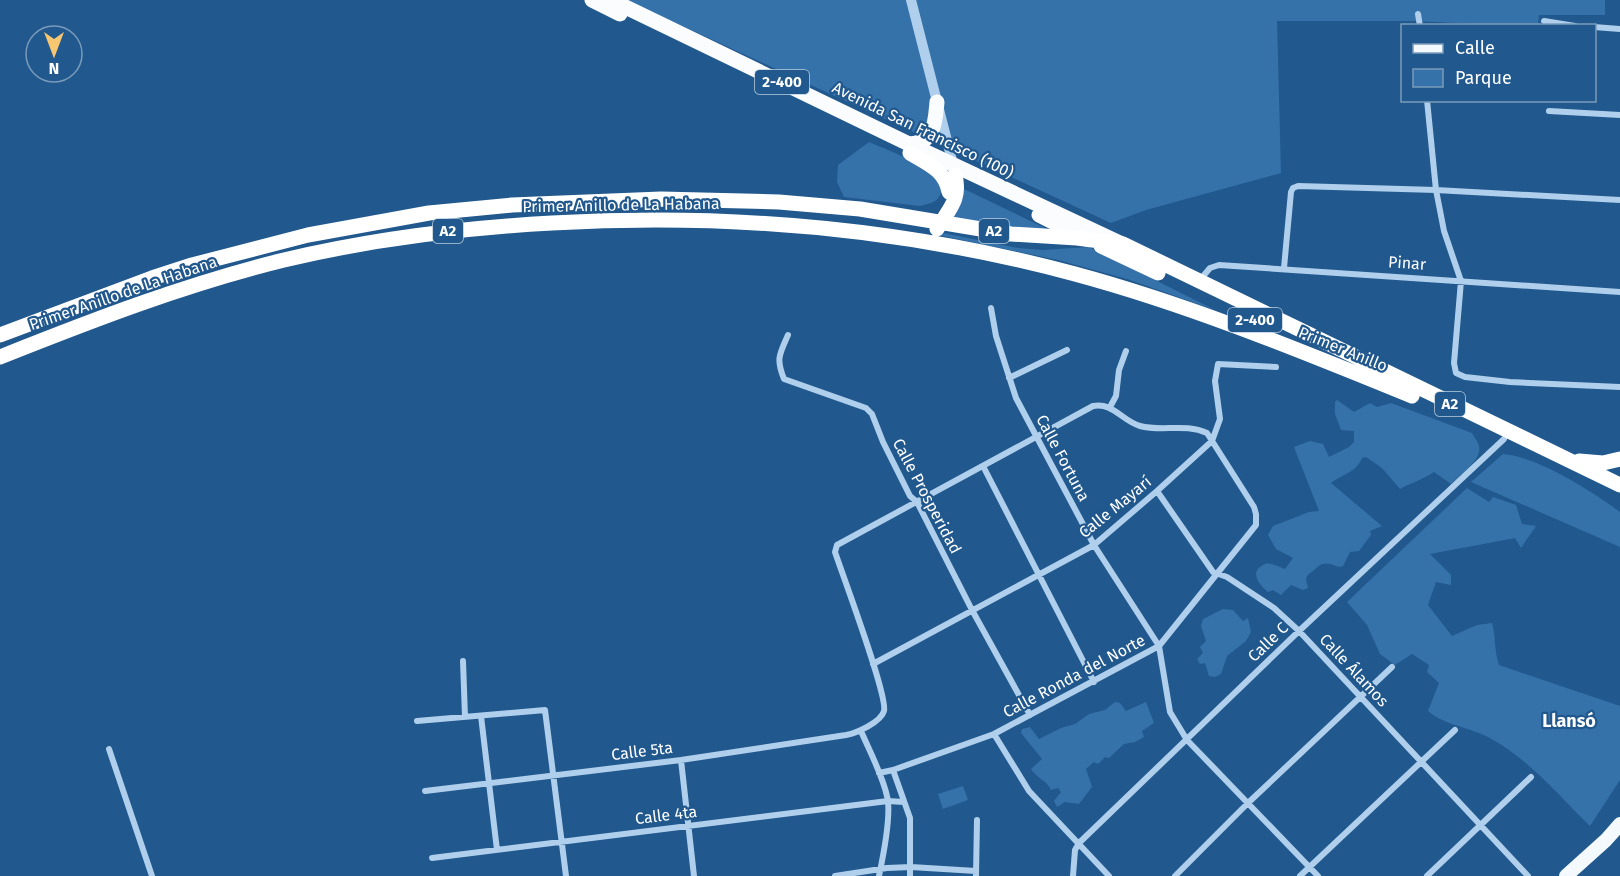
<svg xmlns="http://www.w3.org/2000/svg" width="1620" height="876" font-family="'Fira Sans',sans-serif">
<rect width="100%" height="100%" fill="#21588d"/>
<!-- green -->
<path fill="#3572aa" d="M626,0H1605V15H1539L1538,25H1495L1416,21H1277L1281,173L1146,210L1111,223Z
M869,142C887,150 943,169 941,191C940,202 929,204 920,206L844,197L837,182L838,165Z
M960,187L1051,231V233L951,217Z
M938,232L1018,248L1043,250L1089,247L1215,310L1127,279L1058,260L938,235Z
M1337,400L1354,412L1370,403L1377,407L1391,403L1472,433C1474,437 1478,441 1479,446C1483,459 1459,476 1451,484L1434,472C1422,480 1413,482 1400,489L1382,468L1366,457L1362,458C1356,473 1342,474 1331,483L1382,526L1370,531L1371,535L1359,551L1350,552L1343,566L1339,567C1321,560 1322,564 1307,576L1306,579L1308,588L1303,590L1291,585L1281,595L1273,590L1268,592C1259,585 1248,571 1265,564C1270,562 1280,567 1285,569L1293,558L1276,549L1268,535L1273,526L1309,512L1319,511L1294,447L1310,441L1323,444L1329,457L1349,447L1354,442V431L1341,430L1335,414V402Z
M1503,454C1538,457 1590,490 1620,512V547L1471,482Z
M1467,488L1489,502L1493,497L1516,505L1522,524L1536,526L1521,548L1515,538L1430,554L1451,575V585L1436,582L1428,605L1452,636L1477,625L1492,623C1496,639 1494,649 1499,665L1620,706V780L1590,826C1558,795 1528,758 1488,737C1468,727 1444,725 1428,711L1439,683L1427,672L1429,665L1412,654L1395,665L1380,654L1367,625L1347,602Z
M1223,609L1233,610L1243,621L1248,618L1251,632L1246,641L1227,656L1221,674L1215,677L1209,676L1205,663L1200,664L1197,659L1203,653L1200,647L1206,641L1201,626L1203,619Z
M1115,702L1120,703L1126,711L1146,702L1154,723L1142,731L1144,737L1135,742L1124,744L1109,758L1105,757L1098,764L1094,762L1086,769L1092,787L1079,804L1065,802L1057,807L1054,801L1061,792L1058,788L1051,790C1047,780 1037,779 1031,769L1042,759L1021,733L1022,729L1030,727L1039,739L1061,728L1075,724L1089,714L1105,710Z
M963,786L968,800L943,809L938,794Z"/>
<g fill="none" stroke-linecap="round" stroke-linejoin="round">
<!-- minor -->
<path stroke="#afcfec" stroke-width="6" d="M1418,14L1420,26
M1544,21L1575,26
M1594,27L1620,29
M1427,100L1436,190L1444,231L1461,281L1454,363L1456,373L1465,377L1510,382L1620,387
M1549,111L1620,115
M1284,268L1291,192L1293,188L1298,186L1436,190L1620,200
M1199,281L1210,268L1219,265L1620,292
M991,308L996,336L1016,398L1094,545L1159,646L1170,712L1187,740L1318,876
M788,335C779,355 776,359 784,379L866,408L872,414L883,442L910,496L917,502L972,610L1030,715
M1009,378L1067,350
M1110,407L1116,396L1119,370L1126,351
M983,466L1094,682
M1157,491L1213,572L1227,577L1274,608L1299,631L1528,876
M463,661L465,717
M873,664L1094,545L1157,491L1212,441L1220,419L1215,381L1218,364L1276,367
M481,716L497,850
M417,721L545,710L566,876
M861,731C870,752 882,774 887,796C892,815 883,857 879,876
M994,734L1029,791L1109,876
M109,749L152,876
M681,760L694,876
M893,770L910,818V876
M425,791L681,760L846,735C857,733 881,722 884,711C888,696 843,576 835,552L837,545L1093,406C1113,402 1122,421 1140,426C1162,432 1185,423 1207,433L1254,507L1256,514V525L1159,646L994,734L893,770L879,773
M432,858L888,801L904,802
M835,876L887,868L911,867L976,871
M976,876L977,820
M1073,876L1075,850L1079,843L1299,631L1504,439
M1175,876L1248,803L1392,667
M1300,876L1455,730
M1427,876L1531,777"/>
<!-- tertiary -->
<path stroke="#afcfec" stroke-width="10" d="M911,0L954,168"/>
<!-- primary -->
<path stroke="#f4f9fe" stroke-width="14" d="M1566,876L1606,840L1620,824"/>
<!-- trunk -->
<path stroke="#fafcfe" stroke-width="15" d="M592,0L620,14
M611,0L909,144L1120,243
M909,144C935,143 935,123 937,102
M1039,215L1087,239"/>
<!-- motorway -->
<path stroke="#fff" stroke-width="15" d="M910,153C928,164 945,170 949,192
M937,229C949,209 961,200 955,175
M1101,246L1158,273
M0,335L152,278L192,265L308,235L429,213L512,205L661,199L779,202L860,209L1011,234L1077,238L1123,244L1620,485
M0,357C93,320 186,284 284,260C372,239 461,228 552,223C728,213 904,228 1075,274C1190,305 1301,351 1412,396
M1579,461L1603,463L1620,459"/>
</g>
<g text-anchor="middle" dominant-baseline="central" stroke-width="4.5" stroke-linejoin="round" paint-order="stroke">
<!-- shield labels -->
<g fill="#21588d" stroke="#bccddd" stroke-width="1.5">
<rect x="755" y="70" width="54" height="24" rx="4.5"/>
<rect x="433" y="219" width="30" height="24" rx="4.5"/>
<rect x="979" y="219" width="30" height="24" rx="4.5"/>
<rect x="1228" y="308" width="54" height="24" rx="4.5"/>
<rect x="1435" y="392" width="30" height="24" rx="4.5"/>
</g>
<g font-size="15" font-weight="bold" fill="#fff">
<text x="782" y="82">2-400</text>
<text x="448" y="231">A2</text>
<text x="994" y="231">A2</text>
<text x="1255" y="320">2-400</text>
<text x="1450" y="404">A2</text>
</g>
<!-- street labels -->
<g font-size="16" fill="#fff" stroke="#21588d">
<text transform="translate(923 130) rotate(26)">Avenida San Francisco (100)</text>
<text transform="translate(621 205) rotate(-1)">Primer Anillo de La Habana</text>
<text transform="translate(1407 263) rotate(4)">Pinar</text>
<text transform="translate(123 293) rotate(-19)">Primer Anillo de La Habana</text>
<text transform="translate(1343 349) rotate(22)">Primer Anillo</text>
<text transform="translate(1063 458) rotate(62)">Calle Fortuna</text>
<text transform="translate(927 496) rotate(62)">Calle Prosperidad</text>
<text transform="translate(1115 507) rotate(-39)">Calle Mayarí</text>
<text transform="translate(1268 642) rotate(-44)">Calle C</text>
<text transform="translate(1354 670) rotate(47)">Calle Álamos</text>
<text transform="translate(1074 676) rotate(-28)">Calle Ronda del Norte</text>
<text transform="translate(642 751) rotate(-7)">Calle 5ta</text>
<text transform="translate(666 815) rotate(-7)">Calle 4ta</text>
</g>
<!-- neighbourhood labels -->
<g font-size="18" font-weight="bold" fill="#fff" stroke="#21588d">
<text x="1569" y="721">Llansó</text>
</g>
</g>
<!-- legend -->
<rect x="1401" y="24" width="195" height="78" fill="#21588d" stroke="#7a9bbb" stroke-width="1.5"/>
<rect x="1413" y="44" width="30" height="9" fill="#f4f9fe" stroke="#7a9bbb" stroke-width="1.5"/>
<text x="1455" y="54" font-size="18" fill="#ffffff">Calle</text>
<rect x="1413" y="69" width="30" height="18" fill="#3572aa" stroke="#7a9bbb" stroke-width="1.5"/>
<text x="1455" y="84" font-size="18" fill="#ffffff">Parque</text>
<!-- north arrow -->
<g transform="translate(54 54) rotate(180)"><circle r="28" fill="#21588d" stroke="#7a9bbb" stroke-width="1.5"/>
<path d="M0-4.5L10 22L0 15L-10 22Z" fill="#f8c670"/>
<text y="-9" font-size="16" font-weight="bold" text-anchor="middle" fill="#ffffff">N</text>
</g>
</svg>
